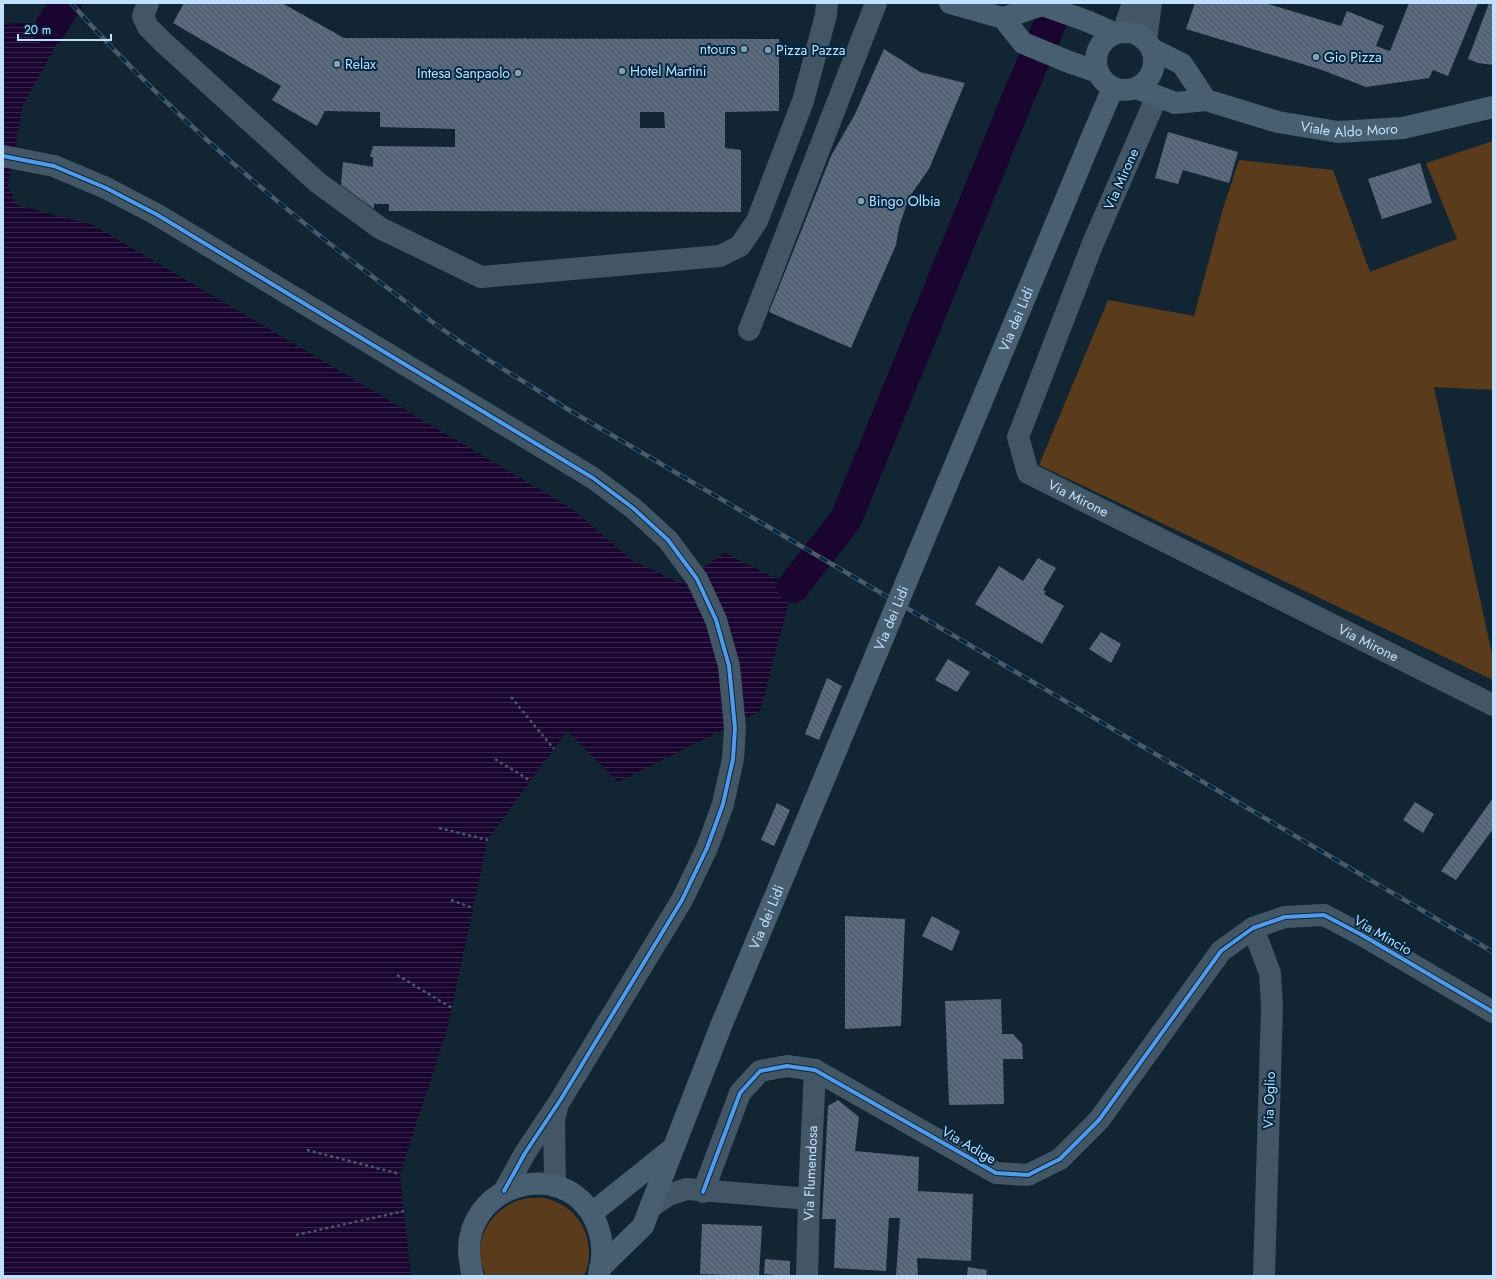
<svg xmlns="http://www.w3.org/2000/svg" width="1496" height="1279" font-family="Jost,sans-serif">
<defs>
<pattern id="water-rules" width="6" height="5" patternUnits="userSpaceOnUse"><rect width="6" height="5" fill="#19052f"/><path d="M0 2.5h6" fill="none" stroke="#39294e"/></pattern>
<pattern id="building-back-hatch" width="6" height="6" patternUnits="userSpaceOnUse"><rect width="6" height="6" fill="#546376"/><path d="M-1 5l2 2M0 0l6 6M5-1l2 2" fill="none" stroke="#6b798a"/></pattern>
</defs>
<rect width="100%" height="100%" fill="#112533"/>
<!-- green -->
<path fill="#5a3b1c" d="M1493,141V390L1434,387L1493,659V680L1039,465L1108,300L1194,316L1222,212L1239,160L1333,170L1370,272L1457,239L1426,163Z
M530,1198C536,1198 543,1197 548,1199C582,1208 598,1245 584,1276H486C484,1271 482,1266 481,1261C476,1238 491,1213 512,1203C517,1200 524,1199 530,1198Z"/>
<!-- water -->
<path fill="url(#water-rules)" d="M41,22L59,40L23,105L8,185L16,205L93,225L571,508L630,559L679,583L725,553L793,587L760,711L618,782L567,731L488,839L447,1030L400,1174L411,1276H3V24Z"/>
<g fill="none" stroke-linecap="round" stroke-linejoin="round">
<!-- canal -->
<path stroke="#19052f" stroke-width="32" d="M49,30L66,3
M793,587L846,519L1019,95L1059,3"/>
</g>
<!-- building -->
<path fill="url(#building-back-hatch)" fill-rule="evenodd" d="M184,3H282L344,38L779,39V111L725,112V148L741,150V212L389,211V204H374V209L341,185L343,162L373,167V157H370L373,146L455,147V129L380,127V112L325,111L317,126L272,100L281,86L173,23ZM640,112H664L665,128H640Z
M1195,3H1265L1341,26L1347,11L1384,26L1376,46L1390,51L1409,3H1478L1448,76L1433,70L1429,78L1366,87L1322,70L1186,29Z
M1489,3H1493V65L1478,63L1468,59Z
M884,49L920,72L965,83L929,169L910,196L906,206L899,227L896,245L851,348L769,312L831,156L855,114Z
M1168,132L1238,152L1229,183L1183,170L1178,184L1155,178Z
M1420,163L1432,203L1382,219L1368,179Z
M1038,558L1056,568L1043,590L1046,591L1044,594L1064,606L1042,644L975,604L999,566L1023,581Z
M1101,632L1121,644L1111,663L1089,649Z
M948,659L970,672L957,692L935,680Z
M827,678L842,686L819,740L805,734Z
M1493,798V829L1456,880L1441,871Z
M1415,802L1434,814L1423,833L1403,820Z
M777,803L790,810L774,846L761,840Z
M845,916L905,919L901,1026L845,1029Z
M932,916L960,931L952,951L922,936Z
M1001,999L1002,1034H1013L1022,1044L1023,1059H1003L1004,1104L949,1105L945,1001Z
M838,1100L859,1117L855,1151L919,1157L918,1191L973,1194L971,1261L917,1258L918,1276H896L900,1218H889L886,1271L834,1268L836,1219H822L828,1106Z
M702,1224L762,1226L759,1276L700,1274Z
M765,1259L790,1261V1276L764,1274Z
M968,1267L987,1270L986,1276H967Z"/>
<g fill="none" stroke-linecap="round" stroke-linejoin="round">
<!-- path -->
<path stroke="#485a67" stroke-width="2.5" stroke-dasharray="3 3" stroke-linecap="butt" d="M511,697L554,749
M495,759L531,781
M439,828L488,840
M451,900L473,908
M397,975L452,1008
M307,1150L400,1174
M296,1235L404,1211"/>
<!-- minor -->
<g stroke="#425665" stroke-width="22">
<path d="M148,3L143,16L148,27L163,42L317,182L380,228L481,277L720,256L740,246L757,221L803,101L826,15L827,3"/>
<path d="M1123,32L1133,3"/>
<path d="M1146,40L1151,3"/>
<path id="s1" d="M1157,96L1093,243L1018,437L1028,473L1493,705"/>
<path d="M3,156L54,166L106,188L156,214L593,478L633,508L668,540L697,579L716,620L729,666L735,728L733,759L723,804L707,848L682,900L561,1099L525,1153L504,1191"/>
<path d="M749,330L876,3"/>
<path d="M1253,928L1270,973L1272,1006L1264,1276"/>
<path d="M555,1186L554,1119L557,1108"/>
<path d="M703,1192L740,1093L760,1071L787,1066L815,1070L996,1173L1028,1175L1060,1159L1099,1120L1221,951L1253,928L1285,917L1324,915L1362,935L1493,1012"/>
<path d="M651,1207L668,1195L687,1189L809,1199"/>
<path id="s2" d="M807,1276L809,1199L815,1070"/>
</g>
<!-- major -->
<g stroke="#475f70" stroke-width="22">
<path d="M950,3L1003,18L1042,5L1087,21L1114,33"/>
<path d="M1003,18L1023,43L1069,62L1098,72"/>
<circle cx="1125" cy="61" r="29"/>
<path d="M1152,49L1182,64L1206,100"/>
<path id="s3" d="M1136,88L1175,103L1206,100L1278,122L1338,132L1403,128L1493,107"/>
<path d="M1094,132L1113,88"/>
<path d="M592,1213L672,1149"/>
<path d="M600,1268L643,1226L721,1026"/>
<path d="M473,1276C471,1271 471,1266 470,1261C458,1187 562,1152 595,1220C603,1238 605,1255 599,1274"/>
</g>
<defs>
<path id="rail" d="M71,3C164,108 269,199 381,283C401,298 421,314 442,329C481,357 524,381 564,407L1493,952"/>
</defs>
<!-- rail casing -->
<use href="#rail" stroke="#4a5c6a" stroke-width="4.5"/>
<!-- rail -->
<use href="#rail" stroke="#022842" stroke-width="3" stroke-dasharray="9" stroke-linecap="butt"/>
<!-- major-bridge -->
<path stroke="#475f70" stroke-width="22" id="s4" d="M721,1026L1094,132"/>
<defs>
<path id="cycleway" d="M3,156L54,166L106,188L156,214L593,478L633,508L668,540L697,579L716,620L729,666L735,728L733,759L723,804L707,848L682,900L561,1099L525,1153L504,1191
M703,1192L740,1093L760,1071L787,1066L815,1070L996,1173L1028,1175L1060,1159L1099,1120L1221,951L1253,928L1285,917L1324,915L1362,935L1493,1012"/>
</defs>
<!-- cycleway casing -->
<use href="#cycleway" stroke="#022842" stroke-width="6"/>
<!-- cycleway -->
<use href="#cycleway" stroke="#5399e6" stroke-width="4"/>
</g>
<!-- markers -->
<g fill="#829fb6" stroke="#022842" stroke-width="1.5">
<circle cx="744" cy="49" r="4"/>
<circle cx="768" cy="50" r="4"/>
<circle cx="1316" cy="57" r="4"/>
<circle cx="337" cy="64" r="4"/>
<circle cx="622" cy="71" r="4"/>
<circle cx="518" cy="73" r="4"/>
<circle cx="861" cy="201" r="4"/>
</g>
<g text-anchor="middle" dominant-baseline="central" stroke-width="4" stroke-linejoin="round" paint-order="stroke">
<!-- poi labels -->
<g font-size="14" fill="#bfe1fd" stroke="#022842" text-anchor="start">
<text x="736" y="49" text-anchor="end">ntours</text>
<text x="776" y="50">Pizza Pazza</text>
<text x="1324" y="57">Gio Pizza</text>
<text x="345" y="64">Relax</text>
<text x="630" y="71">Hotel Martini</text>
<text x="510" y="73" text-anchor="end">Intesa Sanpaolo</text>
<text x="869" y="201">Bingo Olbia</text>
</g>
<!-- street labels -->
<g font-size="14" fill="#bfe1fd" stroke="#022842">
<text stroke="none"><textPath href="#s3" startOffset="220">Viale Aldo Moro</textPath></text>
<text transform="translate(1121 179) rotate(-66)">Via Mirone</text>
<text stroke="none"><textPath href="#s4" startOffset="766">Via dei Lidi</textPath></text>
<text stroke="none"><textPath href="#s1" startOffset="462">Via Mirone</textPath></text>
<text stroke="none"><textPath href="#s4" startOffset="442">Via dei Lidi</textPath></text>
<text stroke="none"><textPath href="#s1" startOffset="786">Via Mirone</textPath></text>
<text stroke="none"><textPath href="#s4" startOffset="118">Via dei Lidi</textPath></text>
<text transform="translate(1383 935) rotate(30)">Via Mincio</text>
<text transform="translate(1269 1100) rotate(-88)">Via Oglio</text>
<text transform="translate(969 1145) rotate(30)">Via Adige</text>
<text stroke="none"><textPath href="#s2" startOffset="103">Via Flumendosa</textPath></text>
</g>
</g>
<!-- border -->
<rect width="1496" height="1279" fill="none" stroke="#bfe1fd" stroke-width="8"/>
<!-- scale -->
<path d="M18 34v6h93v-6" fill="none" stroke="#bfe1fd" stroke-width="2"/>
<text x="24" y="34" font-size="12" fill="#bfe1fd" stroke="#022842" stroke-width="3" paint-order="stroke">20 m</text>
</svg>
